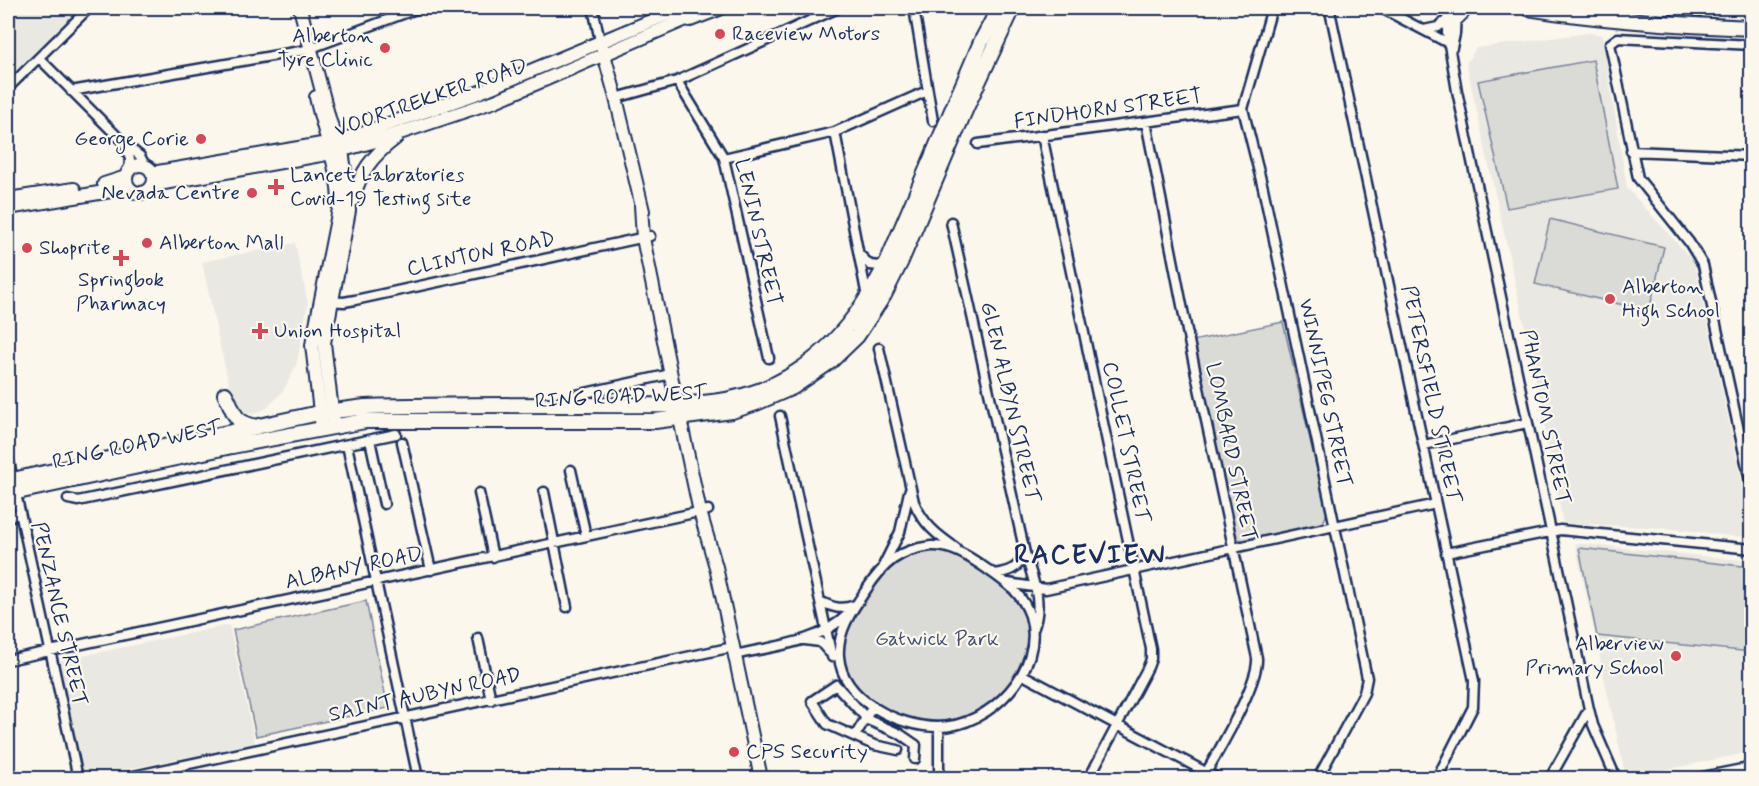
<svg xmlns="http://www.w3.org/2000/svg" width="1759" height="786" font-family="Mynerve,sans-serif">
<rect width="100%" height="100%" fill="#fbf7ec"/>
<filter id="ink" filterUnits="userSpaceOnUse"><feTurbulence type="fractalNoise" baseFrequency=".0167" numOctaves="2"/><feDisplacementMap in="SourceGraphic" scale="12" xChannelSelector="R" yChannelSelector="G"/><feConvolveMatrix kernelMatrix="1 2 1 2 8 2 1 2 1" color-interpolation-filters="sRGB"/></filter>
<g filter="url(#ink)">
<!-- built -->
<path fill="#eae8e2" d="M8,8H79L8,78Z
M1589,33L1602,35L1627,188L1694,262L1751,524V533L1740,537L1665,528L1563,523L1531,354L1466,63L1476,48Z
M295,243L308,303L296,366L283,391L267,408L253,414L238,412L235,409L219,342L202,262Z
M1575,543L1751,561V752L1626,778Z
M229,625L255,743L85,778L58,661Z"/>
<!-- green -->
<path fill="#dadad7" stroke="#7a849a" stroke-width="1.5" d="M1593,60L1618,189L1507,208L1478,81Z
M1550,219L1664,247L1649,311L1535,284Z
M1283,322L1327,513L1323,523L1319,527L1244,541L1233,537L1192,341Z
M1579,548L1751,567V652L1597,636Z
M931,550C952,552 968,562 985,573C993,579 1003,584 1011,592C1042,622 1029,660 1005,690C992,706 971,717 950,720C902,728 834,696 844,639C847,622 859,610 868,596C886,568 897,556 931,550Z
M366,601L388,708L256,736L233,630Z"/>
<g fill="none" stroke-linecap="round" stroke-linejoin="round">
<defs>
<path id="street" d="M593,8L600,41
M914,8L933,121
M1272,8L1243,109L1263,188L1367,678L1364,693L1318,778
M1381,8L1452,45
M1448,8L1447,33L1457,91L1589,709L1593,725L1616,778
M1330,11L1474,681L1473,707L1437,778
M1424,30L1438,27L1447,20
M1752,45L1618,38L1610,44L1638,178L1689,242L1703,265L1752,490
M1452,48L1455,34L1456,8
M39,58L125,144L140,156L146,167
M677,81L724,158L769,358
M8,88L89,8
M71,91L306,50L419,8
M616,98L677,81L838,8
M1146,122L1190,346L1257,658C1259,683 1217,754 1203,778
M835,132L867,297
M1042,135L1151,649V659L1148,667L1089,778
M978,144L1243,109
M125,145L130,159L129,170
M1631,151L1752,156
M724,158L835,132L927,91
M951,222L1025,553C1033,580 1044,603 1033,630
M861,256L870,265L879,266L887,261
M327,301L344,302L355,300L650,236
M879,348L914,502C923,524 937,535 956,548
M576,395L671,374
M780,416L832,657
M370,440L384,504
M402,442L431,570
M347,445L418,778
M1424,445L1527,423
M8,457L78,778
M571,470L586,536
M544,492L567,607
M479,493L493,557
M68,499L78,501L396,434
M8,517L19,514
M931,546C951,545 968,556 984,567C1004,581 1022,592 1030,616C1046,669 990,727 938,727C899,727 842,700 839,656C837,631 853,609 866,590C884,563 898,550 931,546Z
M1446,553L1560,530L1752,549
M884,564L900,532L909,492
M994,574C1010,572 1019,568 1025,553
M1008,583L1046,589L1436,504
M820,601C833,608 841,610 855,605
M478,638L491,700
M805,640L820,642L829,652
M735,655C773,646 819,643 848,614
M8,660L708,510
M1023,675L1217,778
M855,736L873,706
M898,750L874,745L827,724L812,701L836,685L868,720L900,734L916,745L915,759
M124,778L733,647
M939,778V727
M1550,778L1589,709
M1697,778L1752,767"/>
<path id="secondary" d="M300,8L330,122L342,151L348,190L349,211L324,343L333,419
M602,47L616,98L643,211
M316,97C324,135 340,169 339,209L312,345L322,428
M126 179a14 14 0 1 1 28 0a14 14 0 1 1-28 0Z
M152,173L339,141L475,94L682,8
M104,184L126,177
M153,185L332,153L379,140L495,101L698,14
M8,199L74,189
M352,201C361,171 371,157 396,138
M641,205L643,238L677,405L700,512L716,567L761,778
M8,208L129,188"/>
<path id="primary" d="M1446,8L1447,11
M1528,8C1602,20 1677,25 1752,28
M1676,8L1752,12
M679,9L680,8
M1456,18L1466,8
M690,19L719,8
M225,394C236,413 231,421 256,427
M8,481L319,413L365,407C437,405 508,405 580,405C624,405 668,407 712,402C798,392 852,335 888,260L981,42L999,8
M8,494L232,446L365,421H655L732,411L756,403L793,387L831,361L857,336L884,295L901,261L966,108L1013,8"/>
</defs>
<!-- street casing -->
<use href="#street" stroke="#1b2f5e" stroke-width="13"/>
<!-- secondary casing -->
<use href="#secondary" stroke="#1b2f5e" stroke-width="16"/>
<!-- primary casing -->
<use href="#primary" stroke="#1b2f5e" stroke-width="18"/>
<!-- street -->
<use href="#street" stroke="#fbf7ec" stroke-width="8"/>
<!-- secondary -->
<use href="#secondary" stroke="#fbf7ec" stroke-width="12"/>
<!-- primary -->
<use href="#primary" stroke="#fbf7ec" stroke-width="14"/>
</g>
</g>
<!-- markers -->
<g fill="#d1495b" stroke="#fbf7ec" stroke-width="2">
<circle cx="720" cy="34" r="6"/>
<circle cx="385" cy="48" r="6"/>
<circle cx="201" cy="139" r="6"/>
<path d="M273 178h6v6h6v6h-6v6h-6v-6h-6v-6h6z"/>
<circle cx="252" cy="193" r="6"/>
<circle cx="147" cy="243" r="6"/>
<circle cx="27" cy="248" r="6"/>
<path d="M118 249h6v6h6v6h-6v6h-6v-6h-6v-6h6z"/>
<circle cx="1610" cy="299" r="6"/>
<path d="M257 322h6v6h6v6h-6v6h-6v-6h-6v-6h6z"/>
<circle cx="1676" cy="656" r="6"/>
<circle cx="734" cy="752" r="6"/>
</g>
<g text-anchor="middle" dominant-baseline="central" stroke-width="4.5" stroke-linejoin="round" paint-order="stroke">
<!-- poi labels -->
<g font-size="21" fill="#1b2f5e" stroke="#fbf7ec" text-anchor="start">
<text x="732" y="34">Raceview Motors</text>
<text x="373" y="36" text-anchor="end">Alberton<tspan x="373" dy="24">Tyre Clinic</tspan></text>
<text x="189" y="139" text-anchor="end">George Corie</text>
<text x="290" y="175">Lancet Labratories<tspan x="290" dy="24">Covid-19 Testing site</tspan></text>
<text x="240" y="193" text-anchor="end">Nevada Centre</text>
<text x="159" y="243">Alberton Mall</text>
<text x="39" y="248">Shoprite</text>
<text x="121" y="280" text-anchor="middle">Springbok<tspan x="121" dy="24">Pharmacy</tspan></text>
<text x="1622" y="287">Alberton<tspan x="1622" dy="24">High School</tspan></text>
<text x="274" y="331">Union Hospital</text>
<text x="1664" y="644" text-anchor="end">Alberview<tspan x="1664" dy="24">Primary School</tspan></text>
<text x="746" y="752">CPS Security</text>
</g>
<!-- street labels -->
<g font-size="21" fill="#1b2f5e" stroke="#fbf7ec">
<text transform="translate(431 98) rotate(-19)">VOORTREKKER ROAD</text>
<text transform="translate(1108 109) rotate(-8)">FINDHORN STREET</text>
<text transform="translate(758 232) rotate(77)">LENIN STREET</text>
<text transform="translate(481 254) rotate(-12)">CLINTON ROAD</text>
<text transform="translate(1325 393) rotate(78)">WINNIPEG STREET</text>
<text transform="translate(1431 394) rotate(78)">PETERSFIELD STREET</text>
<text transform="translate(621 397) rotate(-3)">RING ROAD WEST</text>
<text transform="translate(1010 402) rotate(77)">GLEN ALBYN STREET</text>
<text transform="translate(1545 417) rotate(78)">PHANTOM STREET</text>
<text transform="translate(1126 442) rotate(78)">COLLET STREET</text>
<text transform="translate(137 445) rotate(-12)">RING ROAD WEST</text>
<text transform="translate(1231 452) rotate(78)">LOMBARD STREET</text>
<text transform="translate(354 568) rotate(-12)">ALBANY ROAD</text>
<text transform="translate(59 614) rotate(77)">PENZANCE STREET</text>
<text transform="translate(425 695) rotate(-12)">SAINT AUBYN ROAD</text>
</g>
<!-- park labels -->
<g font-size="21" fill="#415176" stroke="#fbf7ec">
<text x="937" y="639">Gatwick Park</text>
</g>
<!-- district labels -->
<g font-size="27" font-weight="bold" letter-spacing="1.5" fill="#1b2f5e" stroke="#fbf7ec">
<text x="1090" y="555">RACEVIEW</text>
</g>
</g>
<!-- margin -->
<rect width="1759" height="786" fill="none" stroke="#fbf7ec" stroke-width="30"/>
<rect x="15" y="15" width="1729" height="756" fill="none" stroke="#1b2f5e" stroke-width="2" filter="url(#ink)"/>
</svg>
